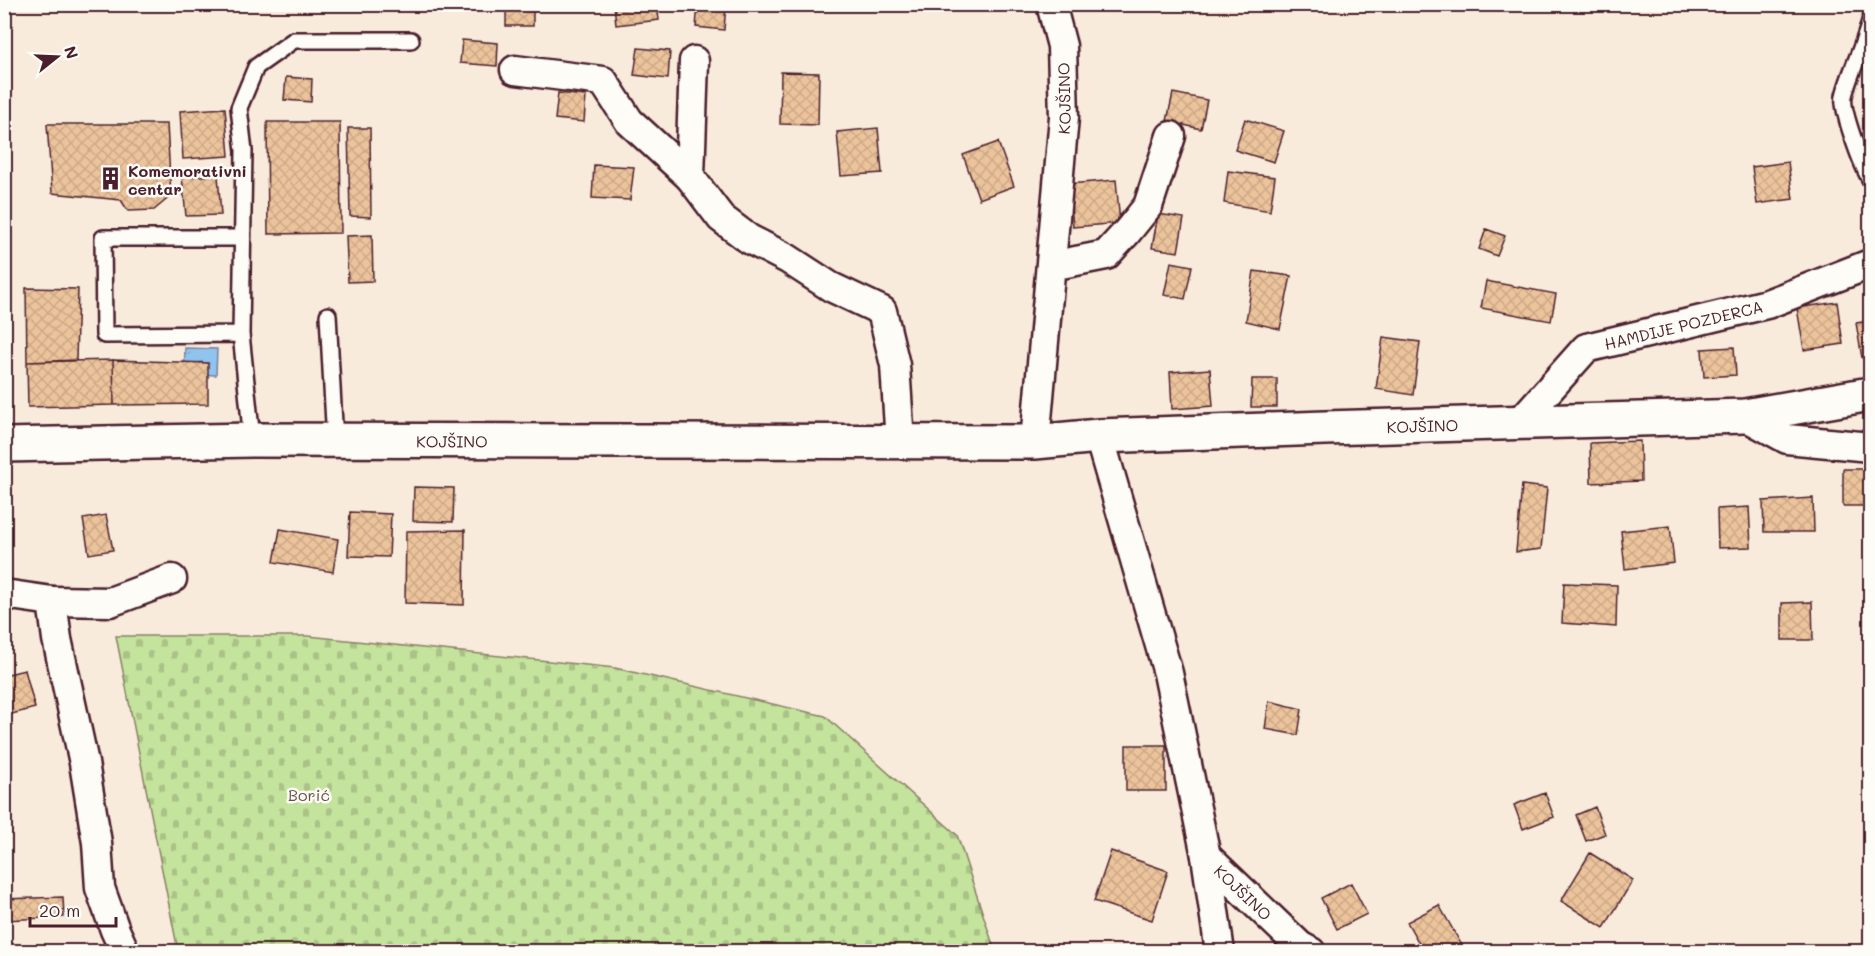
<svg xmlns="http://www.w3.org/2000/svg" width="1875" height="956" font-family="Mali,sans-serif">
<defs>
<pattern id="cemetery-stones" width="16" height="16" patternUnits="userSpaceOnUse" patternTransform="scale(1.5)"><rect width="16" height="16" fill="#c4e39c"/><path d="M2 7V4a2 2 0 0 1 4 0v3zM10 15v-3a2 2 0 0 1 4 0v3z" fill="#aac287"/></pattern>
<pattern id="water-ripples" width="26" height="14" patternUnits="userSpaceOnUse" patternTransform="scale(1.5)"><rect width="26" height="14" fill="#90c3ed"/><path d="M2 4q2-2 4 0t4 0M15 11q2-2 4 0t4 0" fill="none" stroke="#7ea7cb"/></pattern>
<pattern id="building-cross-hatch" width="8" height="8" patternUnits="userSpaceOnUse" patternTransform="scale(1.5)"><rect width="8" height="8" fill="#ecc49c"/><path d="M0 0l8 8M0 8l8-8" fill="none" stroke="#cca887"/></pattern>
</defs>
<rect width="100%" height="100%" fill="#f8ebdc"/>
<filter id="ink" filterUnits="userSpaceOnUse"><feTurbulence type="fractalNoise" baseFrequency=".0167" numOctaves="2"/><feDisplacementMap in="SourceGraphic" scale="12" xChannelSelector="R" yChannelSelector="G"/><feConvolveMatrix kernelMatrix="1 2 1 2 8 2 1 2 1" color-interpolation-filters="sRGB"/></filter>
<g filter="url(#ink)">
<!-- cemetery -->
<path fill="url(#cemetery-stones)" stroke="#878164" stroke-width="1.5" d="M116,636H308L615,668L825,716L957,835L995,951H178Z"/>
<!-- water -->
<path fill="url(#water-ripples)" stroke="#74819f" stroke-width="1.5" d="M185,348L217,349L216,375L184,374Z"/>
<!-- building -->
<path fill="url(#building-cross-hatch)" stroke="#4a1f2b" stroke-width="1.5" d="M506,4H533V26H506Z
M614,4H657L659,20L616,25Z
M698,4H726L724,30L696,27Z
M462,40L498,43L497,66L460,63Z
M638,48L670,51L668,79L634,75Z
M781,72L819,73L818,125L780,124Z
M286,77L312,79L311,102L284,100Z
M558,93L586,96L584,122L555,119Z
M1173,93L1207,100L1201,129L1167,121Z
M225,108L229,156L183,159L180,111Z
M1245,119L1284,131L1274,162L1235,150Z
M267,122H340L341,233L268,234Z
M47,124H167L171,196L154,210L128,211L121,200L52,193Z
M348,128H370L371,217L350,216Z
M878,128L882,173L841,176L837,132Z
M998,142L1014,186L979,199L963,155Z
M1788,162L1793,199L1757,204L1752,167Z
M594,165L634,167L630,200L592,198Z
M1228,171L1275,177L1270,211L1224,203Z
M218,175L221,215L186,216L182,177Z
M1116,180L1120,223L1073,227L1069,184Z
M1158,214L1184,218L1178,252L1152,248Z
M1486,229L1505,236L1497,256L1479,249Z
M372,235L373,281L348,282L346,236Z
M1171,262L1192,266L1185,299L1164,295Z
M1254,271L1291,276L1280,329L1246,321Z
M1486,281L1556,294L1551,321L1481,308Z
M26,288L78,289L76,360L27,362Z
M1837,302L1843,344L1804,350L1797,308Z
M1870,321V357L1862,358L1856,323Z
M1383,337L1420,342L1413,395L1376,389Z
M1734,347L1736,375L1704,377L1702,349Z
M113,360L208,363V404L114,405Z
M113,360L114,405L28,407L27,362Z
M1210,369L1213,406L1172,409L1170,372Z
M1252,379H1277V407H1251Z
M1640,441L1641,481L1591,483L1590,443Z
M1843,469H1870V506H1843Z
M1522,485L1547,488L1541,549L1516,552Z
M414,487L454,488L453,522L413,521Z
M1813,498L1814,532H1764L1763,501Z
M1749,507L1751,547L1718,548L1717,509Z
M350,512L391,514L389,557L348,556Z
M106,515L113,550L89,554L83,519Z
M1670,526L1674,563L1625,569L1621,531Z
M280,529L338,539L333,572L274,562Z
M465,530L464,605L405,603L406,531Z
M1564,583L1617,585L1616,627L1562,623Z
M1812,602L1813,640H1782V603Z
M25,670L35,708L4,716V675Z
M1269,701L1302,709L1298,735L1265,729Z
M1126,745H1166V791H1126Z
M1545,793L1554,817L1523,829L1514,805Z
M1595,807L1605,834L1586,841L1576,815Z
M1111,851L1168,871L1152,920L1094,901Z
M1590,853L1633,880L1604,928L1561,901Z
M1351,883L1367,914L1337,929L1321,898Z
M63,897L64,917L4,920V899Z
M1439,905L1465,951L1463,952H1424L1407,922Z"/>
<g fill="none" stroke-linecap="round" stroke-linejoin="round">
<defs>
<path id="service" d="M1870,21C1864,46 1850,71 1844,96C1841,110 1862,165 1870,179
M328,315L335,442
M241,334L104,335L103,238H242
M252,440L241,334L244,151L239,108L256,67L294,40H411"/>
<g id="minor">
<path d="M694,61L690,177L721,218L749,239L788,259L831,287L882,311L895,365L900,443"/>
<path d="M515,70L603,81L629,121L690,177"/>
<path d="M1051,266L1106,255L1127,232L1148,206L1171,136"/>
<path d="M1745,416L1787,439L1870,447"/>
<path id="s1" d="M1521,421L1586,348L1767,304L1870,264"/>
<path d="M1099,436L1168,673L1206,856L1220,952"/>
<path id="s2" d="M1035,442L1064,117L1062,46L1051,4"/>
<path d="M4,594L52,601L57,639L84,763L97,843L100,888L115,930L125,952"/>
<path d="M52,601L110,602L172,579"/>
<path id="s3" d="M1206,856L1300,946L1311,952"/>
</g>
<g id="tertiary">
<path id="s4" d="M4,445L252,440L1035,442L1099,436L1325,428L1745,416L1870,394"/>
</g>
</defs>
<!-- service casing -->
<use href="#service" stroke="#4a1f2b" stroke-width="20"/>
<!-- minor casing -->
<use href="#minor" stroke="#4a1f2b" stroke-width="33"/>
<!-- tertiary casing -->
<use href="#tertiary" stroke="#4a1f2b" stroke-width="38"/>
<!-- service -->
<use href="#service" stroke="#fdfcf7" stroke-width="15"/>
<!-- minor -->
<use href="#minor" stroke="#fdfcf7" stroke-width="28"/>
<!-- tertiary -->
<use href="#tertiary" stroke="#fdfcf7" stroke-width="33"/>
</g>
</g>
<!-- icons -->
<defs>
<symbol id="building-bare" viewBox="-9 -9 18 18"><path d="M-4-6H4V6H1V3H-1V6H-4ZM-2.5-4.3h1.7v1.8h-1.7ZM.8-4.3h1.7v1.8H.8ZM-2.5-1h1.7V.8h-1.7ZM.8-1h1.7V.8H.8Z" fill="#4a1f2b" stroke="#fdfcf7" stroke-width="2.5" paint-order="stroke"/></symbol>
</defs>
<g fill-rule="evenodd">
<use href="#building-bare" x="94" y="162" width="33" height="33"/>
</g>
<g text-anchor="middle" dominant-baseline="central" stroke-width="5" stroke-linejoin="round" paint-order="stroke">
<!-- street labels -->
<g font-size="16" fill="#4a1f2b" stroke="#fdfcf7">
<text stroke="none"><textPath href="#s2" startOffset="345">KOJŠINO</textPath></text>
<text stroke="none"><textPath href="#s1" startOffset="198">HAMDIJE POZDERCA</textPath></text>
<text stroke="none"><textPath href="#s4" startOffset="1419">KOJŠINO</textPath></text>
<text stroke="none"><textPath href="#s4" startOffset="448">KOJŠINO</textPath></text>
<text stroke="none"><textPath href="#s3" startOffset="52">KOJŠINO</textPath></text>
</g>
<!-- poi labels -->
<g font-size="16" font-weight="bold" fill="#4a1f2b" stroke="#fdfcf7" text-anchor="start">
<text x="128" y="170">Komemorativni<tspan x="128" dy="18">centar</tspan></text>
</g>
<!-- park labels -->
<g font-size="16" fill="#685047" stroke="#fdfcf7">
<text x="309" y="794">Borić</text>
</g>
</g>
<!-- margin -->
<rect width="1875" height="956" fill="none" stroke="#fdfcf7" stroke-width="24"/>
<rect x="12" y="12" width="1851" height="932" fill="none" stroke="#4a1f2b" stroke-width="2" filter="url(#ink)"/>
<!-- north arrow -->
<g transform="translate(57 57) rotate(72)" stroke="#fdfcf7" stroke-width="4.5" paint-order="stroke">
<path d="M0-4.5L10 22L0 15L-10 22Z" fill="#4a1f2b"/>
<text y="-9" font-size="16" font-weight="bold" text-anchor="middle" fill="#4a1f2b">N</text>
</g>
<!-- scale -->
<path d="M30 917v9h86v-9" fill="none" stroke="#4a1f2b" stroke-width="3"/>
<text x="39" y="917" font-size="18" fill="#4a1f2b" stroke="#fdfcf7" stroke-width="4.5" paint-order="stroke">20 m</text>
</svg>
